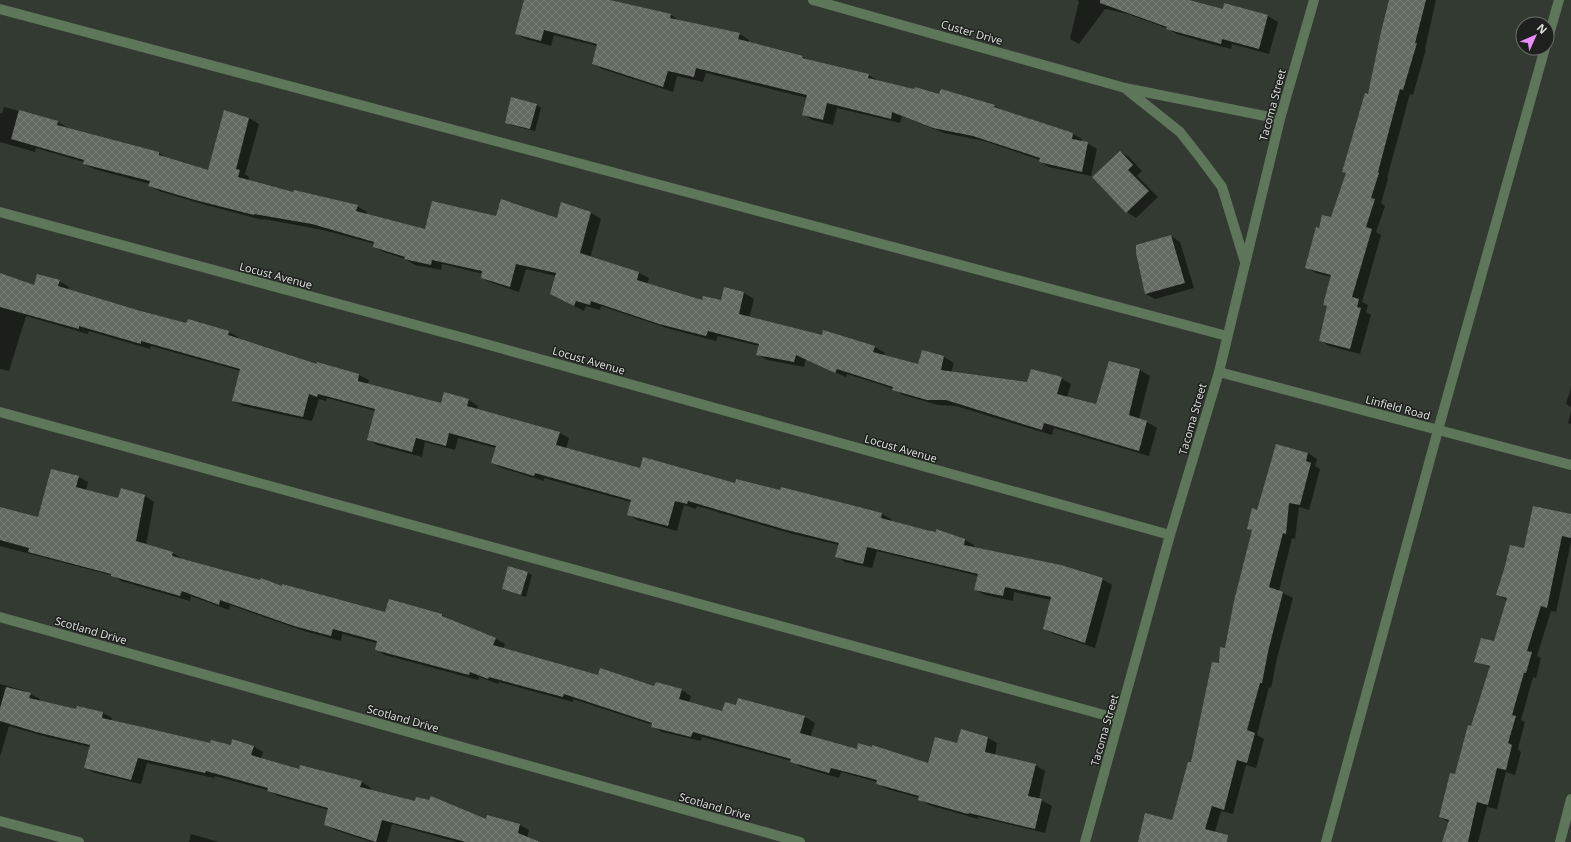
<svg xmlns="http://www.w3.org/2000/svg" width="1571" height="842" font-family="'Open Sans',sans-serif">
<defs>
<pattern id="building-cross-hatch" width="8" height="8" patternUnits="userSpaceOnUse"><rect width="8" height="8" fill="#636a62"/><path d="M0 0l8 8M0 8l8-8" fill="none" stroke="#797f78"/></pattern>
</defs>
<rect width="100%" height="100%" fill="#333a32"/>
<!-- shadow -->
<path fill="#0007" d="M525,0L610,1L671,15L680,21L740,34L749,40L748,43L803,57L810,61L869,75L878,81L940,95L941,90L995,106L1004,111L1073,134L1082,139V142L1087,143L1097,149L1091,176L1049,167L1040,162V160L984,141L944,133L902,116L900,123L837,108L833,125L812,120L803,114L807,98L706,73L703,82L677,76L673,92L602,69L593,63L597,46L554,35L551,46L526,39L516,34Z
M1077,0H1185L1223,10L1225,4L1268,16L1278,22L1269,54L1232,44L1231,49L1204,42L1177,34L1166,28L1128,14L1105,9L1079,44L1070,39L1079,1Z
M1390,0H1436L1425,49H1426L1413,95L1410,94L1387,178L1388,179L1381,203L1385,206L1376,232L1381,235L1362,302L1368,305L1366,312L1371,315L1360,354L1329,346L1320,340L1328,307L1324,305L1331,277L1316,273L1306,267L1320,229L1332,219L1347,174L1343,171L1369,96Z
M537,105L541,108L535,131L510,125L506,122Z
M4,107L58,122L68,128L67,129L159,153L169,159L209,171L224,111L249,118L259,124L245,174L249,177L248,181L294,194L357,206L367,212L366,214L426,230L497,217L557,219L562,203L591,213L601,219L590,258L639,273L649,278L647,284L702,301L722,302L744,293L754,299L749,318L822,336L824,332L875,347L885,353L884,356L919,365L923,352L944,357L954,363L951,372L1028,383L1061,378L1071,384L1067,397L1097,406L1110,362L1140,370L1150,376L1139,419L1147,422L1157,428L1149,456L1054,428L1052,435L956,406L938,405L903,395L894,389L847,374L846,377L806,359L804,367L767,360L757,354L759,346L718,336L716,341L670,329L601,306L600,310L586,306L584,311L551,294L556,276L526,269L519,292L492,283L482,278L483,274L442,264L441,270L415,265L405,259L384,252L374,247L375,244L323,230L264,219L263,220L206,205L159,191L149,186L150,184L94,169L84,164V162L36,148L35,152L0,142V113L2,114Z
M1120,152L1129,157L1142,171L1137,176L1158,197L1136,218L1127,212L1093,177Z
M1171,236L1180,242L1194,288L1155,299L1146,294Z
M0,274L35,287L59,281L69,287L68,290L187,325L188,321L229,332L238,337V339L318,365V363L359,375L369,380L367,385L442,404L445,394L469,400L478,406L477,410L560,433L569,438L566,449L640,470L781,491L882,514L891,519V522L937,533V530L965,540L974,545V548L1102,579L1112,585L1095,648L1054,634L1044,629L1052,600L1014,592L1013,601L985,595L975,590L978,576L877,551L872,568L845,562L836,556L839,545L793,534L697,506L696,509L684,505L677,531L637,520L628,514L631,502L544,478V481L502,468L492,463L496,448L458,438L455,450L425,442L422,457L377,445L368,439L375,411L327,398L326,401L319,399L312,421L243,406L233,401L241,371L151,346L150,349L89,331L88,334L26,316L9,371L0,369Z
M1571,388V407L1566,404Z
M1571,411V424L1568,423Z
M1276,445L1308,453L1317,459L1315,466L1320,469L1309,510L1299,507L1295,539L1292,538L1279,591L1293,598L1277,658L1271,688L1269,687L1257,735L1264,739L1256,768L1246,765L1233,814L1221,811L1212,842H1141L1172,821L1192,764L1225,650L1253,531L1248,528L1258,511Z
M79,477L88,482L86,490L119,499L145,496L154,502L146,545L173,553L182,559L282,587L386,613L442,615L451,621L496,639L505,644L503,649L599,676L655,688L682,690L691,696L689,703L723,712L737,706L739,699L805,717L815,723L810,737L857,751L929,764L958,744L988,738L997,743L995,756L1035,765L1045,771L1039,799L1052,806L1045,833L978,817V819L929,805L919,799L920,798L887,789L877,784V782L841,772L839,778L801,767L792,761L702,737L701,741L662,732L652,726L653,725L573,699V702L499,682L498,684L479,677L478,680L385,655L376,649L377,643L342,634L341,641L304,631L230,605L229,610L191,596L190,601L121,581L114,576L0,546V509L38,519Z
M1571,515V542L1556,612L1551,611L1537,656L1541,658L1536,678L1533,677L1521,720L1525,722L1518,749L1521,752L1515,775L1506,772L1497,809L1487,807L1478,842H1443L1450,823L1440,817L1456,776L1491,668L1476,661L1494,643L1507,600L1497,595L1524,550Z
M527,572L532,575L526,597L503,589Z
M0,684L22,690L40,699L39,701L76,711L103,713L112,718L111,721L211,744L253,746L263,752L261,759L299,771L301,766L362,782L371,788L370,791L486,820L488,816L520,825L529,830L526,842H457L392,824L387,842H371L335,830L325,825L329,810L278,796L267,790L215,776L214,778L147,763L141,784L95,773L85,768L90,747L47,737L9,726L0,757Z
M191,834L219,842H189Z"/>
<!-- building -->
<path fill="url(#building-cross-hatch)" d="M524,0H610L671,14L670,18L740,33L738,39L803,56L802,58L869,74L868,78L914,89L915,87L939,94L941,89L995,105L994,107L1073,133L1072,139L1088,142L1082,172L1039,162L1040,158L973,136L933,128L892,112L891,119L827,103L823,120L802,115L807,95L696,68L694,77L668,71L663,87L592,64L597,44L544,30L541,41L515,34Z
M1100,0H1189L1223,9L1224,3L1268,15L1259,49L1222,39L1221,44L1166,29L1167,27L1100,3Z
M1389,0H1426L1415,43H1417L1403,90L1400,89L1378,172L1379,173L1371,198L1375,199L1366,227L1372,229L1352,297L1359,299L1357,307L1361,308L1350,349L1319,341L1327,306L1323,305L1331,275L1305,268L1316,227L1319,228L1322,215L1331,217L1346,173L1342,172L1365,93L1368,94L1381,32Z
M511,97L537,104L530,129L505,123Z
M19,110L58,121L57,125L159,152V155L208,170L224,110L249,118L236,169L240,170L238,177L293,192L294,190L358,205L356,211L425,229L432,201L496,216L501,199L557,218L561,202L591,212L580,253L639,272L637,280L702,300L703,296L721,300L724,287L744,292L739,314L822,335L823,330L875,346L873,352L918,364L922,350L944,356L941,370L1027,382L1031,369L1062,377L1057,394L1096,404L1109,361L1140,369L1129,415L1147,421L1139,451L1044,423L1042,430L946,400H927L892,390L893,387L837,369L835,373L796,355L794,362L756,355L759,344L708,331L706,336L659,324L591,301L590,305L576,301L574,306L550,294L556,273L516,264L510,287L481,278L482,271L432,260L431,265L404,259L405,257L373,247L374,242L312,224L254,214V215L195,200L148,186L150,181L83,164L84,160L11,139Z
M1120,151L1133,165L1128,170L1149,191L1126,213L1092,177Z
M1171,235L1185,283L1145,294L1136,253V245Z
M0,273L34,285L37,274L60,280L58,286L137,310L186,323L188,319L229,331L228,335L317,364V362L359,374L358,381L441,403L444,392L469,399L467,406L560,432L556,445L640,468L643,457L735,483L736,479L780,490L781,487L882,513L881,518L926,530L936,532V529L965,539L964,545L1061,565L1103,578L1085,643L1043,629L1051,597L1005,587L1003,596L974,590L978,574L867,547L863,564L835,557L839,543L783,529L688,501L687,504L675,501L668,526L627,515L631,500L535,473L534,476L491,463L496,446L449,433L446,446L416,438L412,452L367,440L375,409L318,394L317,397L309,394L303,417L232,401L240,369L141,341V344L79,326V329L0,307Z
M1276,444L1308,453L1306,461L1311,463L1300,505L1289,503L1286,534L1283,533L1269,587L1283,592L1268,652L1262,683H1260L1247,730L1255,733L1247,763L1237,760L1224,810L1212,806L1205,829L1228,835L1227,842H1138L1145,813L1172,820L1188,762H1191L1212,662L1219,663L1220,647L1225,648L1234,601L1252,530L1247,529L1252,508L1257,510Z
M51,469L79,476L76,487L118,498L121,488L145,495L136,541L173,552L172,556L260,580L261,578L282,586V584L385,612L389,599L442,614V616L496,638L493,645L598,675L600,668L654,686L656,682L682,689L679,699L722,711L725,702L736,705L738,698L805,716L800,733L857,749L858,743L872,747V745L928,763L935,737L957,743L961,729L988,737L985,752L1036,764L1028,796L1042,799L1035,829L969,813L968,814L918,800L919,796L876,784L877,780L831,768L829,773L790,762L791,759L693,732L691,737L651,727L652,723L564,694L563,697L489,677L488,679L470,672L469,675L375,650L377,641L333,629L331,636L294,626L220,600L219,605L182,591L180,596L111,576V574L28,552L29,548L0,540V507L38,517Z
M1533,506L1571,514V538L1562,536L1547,608L1541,606L1527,651L1532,652L1526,673H1524L1512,715L1516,716L1508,743L1512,745L1506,770L1497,768L1488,805L1477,802L1468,842H1442L1449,820L1439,817L1450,773L1455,774L1468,725L1471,726L1490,666L1474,662L1481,638L1494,641L1507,598L1496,595L1505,566L1510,545L1524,548Z
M508,566L528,572L521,595L502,589Z
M6,687L31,693L29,698L76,709L77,706L103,712L102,718L142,727L210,743L211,740L231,745L232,739L254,746L251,755L299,769L300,765L362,781L360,787L415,801L416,797L429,800L431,796L486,819L487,815L520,824L518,833L540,842H466L382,820L376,842L324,825L328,808L267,791L268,788L206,771L205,773L138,758L131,780L84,768L90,745L36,732L0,721V708Z"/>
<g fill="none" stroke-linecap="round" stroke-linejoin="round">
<!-- minor -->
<path stroke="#5e765a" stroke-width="10" d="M813,0L1125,88L1280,119
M0,9L1227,336
M1547,42L1559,0
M1126,89L1180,132L1202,160L1222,187L1245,262
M0,212L475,341L1170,535
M1219,372L1571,465
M0,412L1119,719
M0,617L800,842
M0,821L79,842
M1085,842L1170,535L1219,372L1280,119L1314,0
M1326,842L1438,430L1545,48
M1560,842L1571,799"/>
</g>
<g text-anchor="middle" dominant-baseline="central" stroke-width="3" stroke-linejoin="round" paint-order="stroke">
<!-- street labels -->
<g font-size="11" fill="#e2e6e1" stroke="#1d201d">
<text transform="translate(972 32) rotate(16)">Custer Drive</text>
<text transform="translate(1272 105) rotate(-75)">Tacoma Street</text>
<text transform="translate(276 275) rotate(15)">Locust Avenue</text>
<text transform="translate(589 360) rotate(16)">Locust Avenue</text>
<text transform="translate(1398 407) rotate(15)">Linfield Road</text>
<text transform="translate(1192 419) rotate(-74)">Tacoma Street</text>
<text transform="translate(901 448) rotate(16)">Locust Avenue</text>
<text transform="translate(91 630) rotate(16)">Scotland Drive</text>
<text transform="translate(403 718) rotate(16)">Scotland Drive</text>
<text transform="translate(1104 730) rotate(-74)">Tacoma Street</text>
<text transform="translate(715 806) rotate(16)">Scotland Drive</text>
</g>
</g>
<!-- north arrow -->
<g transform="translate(1535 36) rotate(45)"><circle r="19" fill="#1d201d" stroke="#6c6f6b"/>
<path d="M0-3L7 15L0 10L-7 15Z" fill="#eb8dfc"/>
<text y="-6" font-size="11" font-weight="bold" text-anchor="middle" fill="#e2e6e1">N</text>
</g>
</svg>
